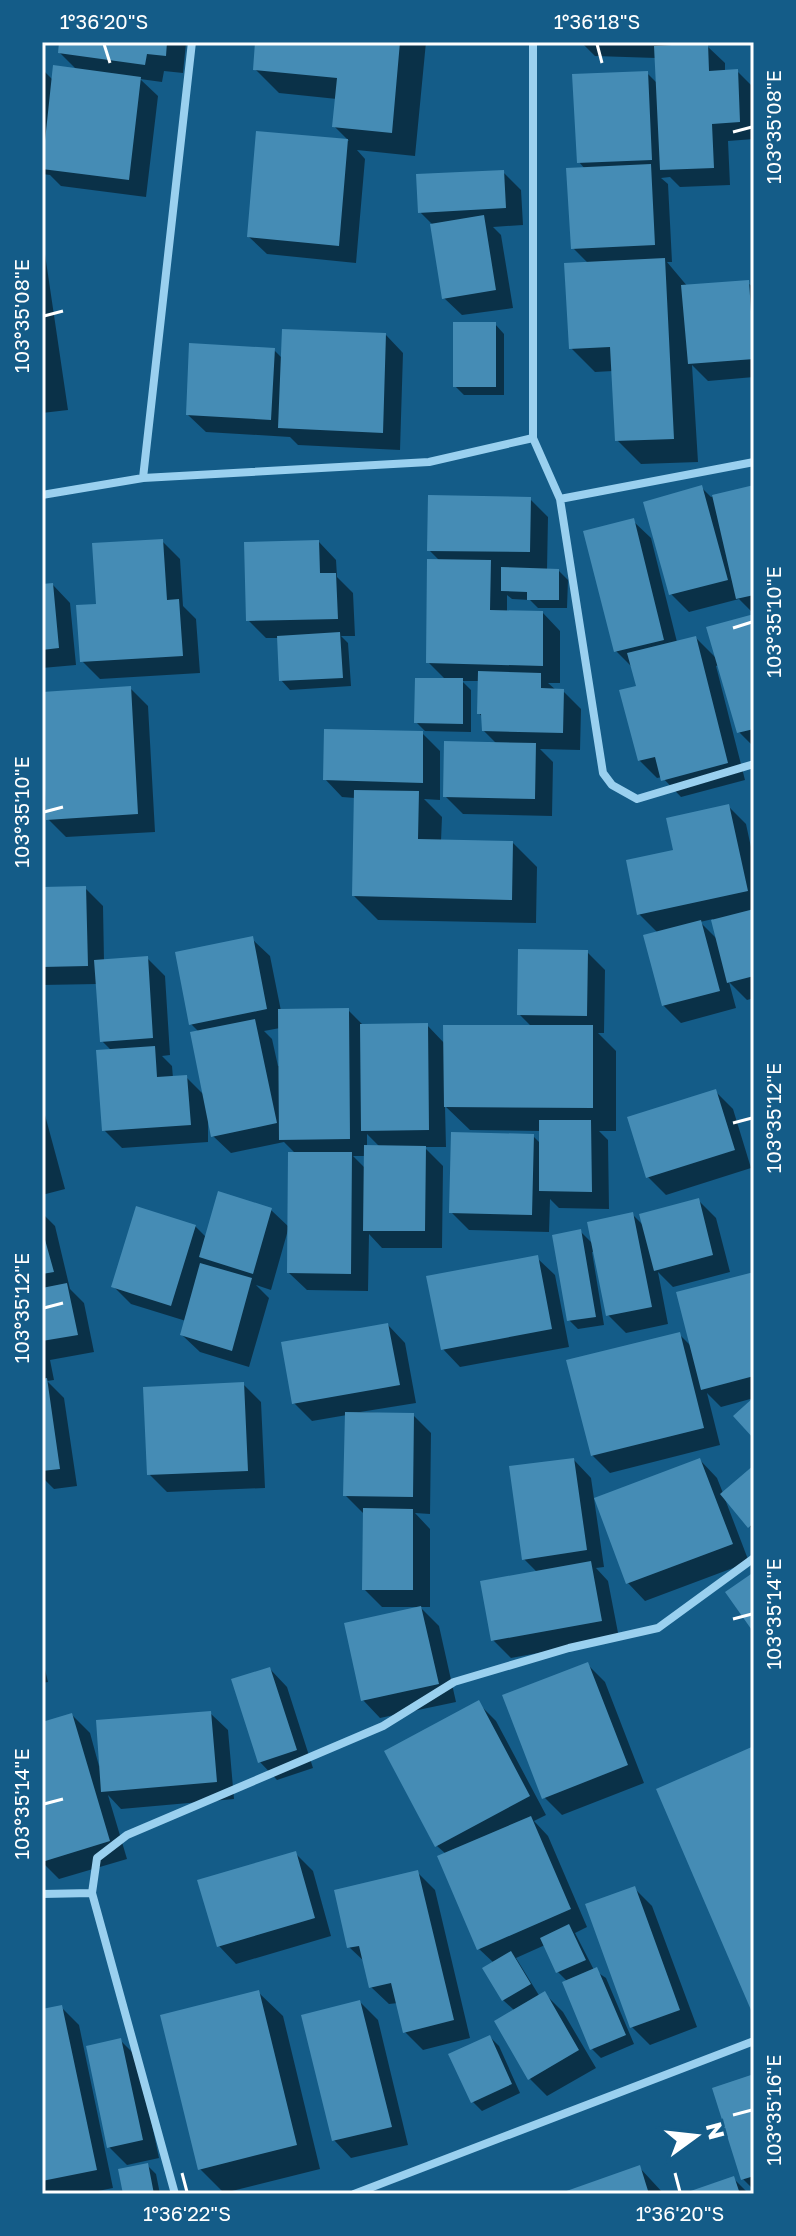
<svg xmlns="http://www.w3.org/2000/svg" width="796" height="2236" font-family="'Golos Text',sans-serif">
<rect width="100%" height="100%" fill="#145c88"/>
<!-- shadow -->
<path fill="#0007" fill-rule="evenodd" d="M61,42L186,43L183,73L164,71L162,82L140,79L158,96L146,197L61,186L50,175L42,174V69L53,80L78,71L60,53Z
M257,42H426L415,156L357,150L365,159L356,263L267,254L249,237L258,133L349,141L334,126L337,99L279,93L255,69Z
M581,42H671V47L707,46L725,63V72L737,71L754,88V139L728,141L730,185L680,187L670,177L661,178L668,184L672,262H667L688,287L748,283L754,288V377L708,381L692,365L698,462L641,464L617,440L613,371L595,372L571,348L589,264L573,248L585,169L579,162L647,73L658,84L656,58L595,56Z
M503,172L521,190L523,225L493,227L501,235L513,308L462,315L444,298L432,224L420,212Z
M42,234L68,410L42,413Z
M495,324L504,334V395H464L455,386Z
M386,335L403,353L400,450L298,445L290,437L206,432L188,415L274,350L283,359Z
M701,487L711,497L754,487V614L739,599L689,612L671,594Z
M530,499L548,517L547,570L559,571L568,580L567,608H538L530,600L512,599L507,595V612L543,613L560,631V683H548L556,690L563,691L581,709L580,750L540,749L553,762L552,816L463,814L445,796L497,744L484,731L483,718L479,713L480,681H462L471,690V732L425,731L416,722L446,680L428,662L441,562L429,550Z
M633,521L651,538L677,642L696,638L718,660L754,616V747L739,732L719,665L716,666L745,780L681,797L662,777L657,778L639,760L638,687L634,669L616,651Z
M162,541L180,559L183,606L196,619L200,673L100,679L82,661L98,605Z
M319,542L336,560L337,577L353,593L355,636H341L348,643L351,686L290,690L281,680L279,638H266L248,620Z
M53,585L70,603L76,665L42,668V586Z
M130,688L148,706L155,832L66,837L48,819L42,694Z
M422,733L440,751V800L424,799L442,817L441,841L513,843L537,867L536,923L378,920L354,896L355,798L342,797L325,779Z
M728,806L746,824L754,861V998L747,1000L729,982L736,1008L681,1023L663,1005L658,933L639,914L675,851ZM713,919L719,941L700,922Z
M85,888L103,906L104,961L147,958L165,976L170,1055L162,1056L172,1066L173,1078L186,1077L206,1097L199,1032L191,1024L252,939L270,956L281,1011L348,1010L364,1026L427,1025L445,1044L532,1027L519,1014L587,952L605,970L604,1033H598L616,1051V1131H599L608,1140L609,1209L559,1208L550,1199L549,1232L469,1230L451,1212L533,1136L541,1144V1131L470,1130L445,1106L446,1147H424L443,1166L442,1248H382L369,1234L368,1291L307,1290L289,1273L288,1230L271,1290L256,1285L269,1298L249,1367L200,1352L182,1335L186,1321L131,1304L113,1286L195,1226L207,1238L271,1210L290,1228L296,1154L284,1142L231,1153L213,1136L208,1108V1142L122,1148L104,1130L112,1051L102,1041L98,984L42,985V889ZM280,1028V1066H278L272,1039L264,1031ZM367,1134L380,1147H367ZM353,1156H365V1168Z
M715,1091L733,1109L751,1168L666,1195L648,1177Z
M42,1104L65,1189L42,1195Z
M698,1200L716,1218L730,1272L673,1287L658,1272L668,1324L626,1333L608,1315L595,1251L592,1252L604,1325L578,1329L569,1320L581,1232L594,1245L632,1214L645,1227Z
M42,1213L55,1226L70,1289L84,1303L94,1352L50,1360L54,1380L47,1381L64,1398L77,1486L54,1489L42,1477Z
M537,1258L555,1275L569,1347L460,1367L443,1349Z
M754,1274V1398L721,1407L707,1393L720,1445L610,1473L592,1455L679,1334L692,1347Z
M388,1325L405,1343L416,1403L360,1412L413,1415L431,1433L430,1514L415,1513L430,1529V1607H420L439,1626L456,1702L380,1718L363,1700L417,1607H382L364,1589L363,1513L345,1495L347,1415L312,1421L294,1403Z
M243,1384L261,1402L265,1488L167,1492L149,1474Z
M574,1460L591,1478L604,1567L596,1568L608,1581L619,1638L511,1658L493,1640L538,1573L524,1559Z
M700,1460L717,1478L723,1493L754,1468V1531L725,1499L749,1562L645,1601L628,1583Z
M42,1657L48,1682L42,1683Z
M588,1665L605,1682L644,1783L562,1815L544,1797Z
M270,1669L287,1687L313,1768L277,1780L260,1762Z
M478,1703L496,1721L546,1815L534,1821L548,1836L587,1927L575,1933L594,1970L606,1978L634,2044L601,2058L592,2049L567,1981L558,1972L545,1945L516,1958L540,1997L545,1994L563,2012L596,2068L547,2096L530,2079L515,2011L503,2000L494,1963L479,1949L446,1854L437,1846Z
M210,1713L228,1730L234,1799L121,1809L108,1795L127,1859L59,1879L42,1862V1724L72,1715L90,1733L99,1766Z
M295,1853L313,1871L331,1936L236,1964L219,1946Z
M417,1872L435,1890L470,2038L423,2050L405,2032L398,2003L389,2004L371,1987L366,1963L349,1947Z
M634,1888L652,1906L697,2027L650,2045L632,2027Z
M259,1993L283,2016L320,2169L224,2193L200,2169Z
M360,2002L378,2020L408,2145L351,2158L334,2140Z
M61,2007L79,2025L113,2188L83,2194L42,2192V2011Z
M490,2037L499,2046L520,2093L482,2111L473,2102Z
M120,2040L138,2058L159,2158L127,2165L109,2147Z
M754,2076V2190L743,2179Z
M147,2165L156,2174L160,2194H125Z
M639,2167L664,2194H562Z
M733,2178L749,2194H686Z"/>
<!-- building -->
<path fill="#458cb5" d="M59,42H167L166,56L147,54L145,65L58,53Z
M255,42H400L392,133L332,127L337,78L253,70Z
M708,43L709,71L738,69L740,122L712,124L714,168L660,170L654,46Z
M53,65L141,77L129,180L42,169Z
M648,71L652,160L577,163L572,74Z
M256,131L348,139L339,246L247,237Z
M651,164L655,245L571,249L566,168Z
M504,170L506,208L418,213L416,174Z
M484,215L496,290L442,299L430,224Z
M665,258L674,439L615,441L610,347L569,349L564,263Z
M749,280L754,359L688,364L681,285Z
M453,322H496V387H453Z
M282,329L386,333L383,433L278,428Z
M189,343L275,348L271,420L186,415Z
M702,485L728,580L669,595L643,502Z
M754,485V595L736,599L712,495Z
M428,495L531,497L530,552L427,551Z
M634,518L664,640L614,652L583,531Z
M163,539L167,600L179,599L183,656L80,662L76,605L96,604L92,543Z
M319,540L320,573H336L338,619L246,621L244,542Z
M427,559L491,560L490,610L543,611V666L426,663Z
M501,567L559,569V600H527V592L501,591Z
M53,583L59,648L42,650V584Z
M754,614V729L737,733L706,627Z
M340,632L343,678L279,681L277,636Z
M696,636L728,763L661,781L655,757L638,761L619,690L636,686L627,653Z
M478,671L541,673V688L564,689L563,733L482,731L481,714H477Z
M415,678H463V724L414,723Z
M131,686L138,814L46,820L42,692Z
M324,729L423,731V783L323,780Z
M444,741L536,743L535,799L443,797Z
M354,790L419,791L418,839L513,841L512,900L352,896Z
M729,804L748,891L637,915L626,860L673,850L666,818Z
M86,886L88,966L42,967V887Z
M754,909V976L727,983L711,920Z
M701,920L720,991L662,1006L643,935Z
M253,936L267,1009L189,1025L175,952Z
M518,949L588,950L587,1016L517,1015Z
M148,956L153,1038L100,1042L94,960Z
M349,1008L350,1139L279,1140L278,1009Z
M255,1019L277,1123L211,1137L190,1032Z
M428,1023L429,1130L361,1131L360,1024Z
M443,1025H593V1108L444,1107Z
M155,1046L157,1077L187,1075L191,1125L102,1131L96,1050Z
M716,1089L735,1150L646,1178L627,1117Z
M539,1120H591L592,1192L539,1191Z
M451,1132L534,1134L532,1215L449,1213Z
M364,1145L426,1146L425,1231H363Z
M288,1152H352L351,1274L287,1273Z
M218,1191L272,1208L253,1274L199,1257Z
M699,1198L713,1255L654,1271L639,1214Z
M136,1206L196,1225L171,1306L111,1287Z
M633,1212L652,1307L606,1316L587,1222Z
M42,1229L54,1272L42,1274Z
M581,1229L596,1317L567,1321L552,1235Z
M538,1255L552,1329L441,1350L426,1276Z
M200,1263L252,1278L232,1351L180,1335Z
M754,1272V1376L701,1390L676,1292Z
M67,1283L78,1335L42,1341V1288Z
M388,1323L400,1385L292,1404L281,1342Z
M680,1332L704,1428L591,1456L566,1360Z
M47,1378L60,1469L42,1471V1379Z
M244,1382L248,1471L147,1475L143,1387Z
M754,1397V1439L733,1416Z
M345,1412L414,1413L413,1497L343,1496Z
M574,1458L587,1550L522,1560L509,1466Z
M700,1458L733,1544L626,1584L594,1498Z
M754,1465V1523L748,1528L720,1494Z
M363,1508L413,1509V1590H362Z
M591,1561L602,1621L491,1641L480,1581Z
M754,1572V1633L725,1592Z
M421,1606L439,1684L361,1701L344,1623Z
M588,1662L628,1765L542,1799L502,1695Z
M270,1667L297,1750L258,1763L231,1679Z
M479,1700L530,1796L435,1847L384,1751Z
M211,1711L217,1782L101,1792L96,1720Z
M72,1713L110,1841L42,1862V1722Z
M754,1746V2017L656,1789Z
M531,1816L571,1909L477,1950L437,1856Z
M296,1851L315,1918L217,1947L197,1880Z
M418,1870L454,2020L403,2033L391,1983L369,1988L359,1946L347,1948L334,1890Z
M635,1886L680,2010L630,2028L585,1904Z
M569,1924L586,1960L556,1973L540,1938Z
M511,1951L531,1984L502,2001L482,1968Z
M597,1967L626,2035L590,2050L562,1982Z
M259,1990L297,2145L198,2170L160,2015Z
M545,1991L579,2050L528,2080L494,2021Z
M360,2000L392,2127L332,2141L301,2015Z
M62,2005L97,2170L42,2181V2009Z
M490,2035L512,2084L471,2103L448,2054Z
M121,2038L143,2140L107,2148L86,2046Z
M754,2074V2176L741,2180L712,2088Z
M148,2163L154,2194H123L118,2169Z
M640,2165L649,2194H558Z
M734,2176L740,2194H682Z"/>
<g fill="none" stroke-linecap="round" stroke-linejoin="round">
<!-- street -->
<path stroke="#9ad0ef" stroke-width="8" d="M533,438L560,499L603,773L612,785L637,799L754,764
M143,478L192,42
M42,495L143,478L429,462L533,438V42
M560,499L754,462
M42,1894L92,1893
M175,2194L92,1893L97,1858L127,1835L383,1726L454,1682L569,1648L658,1628L754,1558
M354,2194L754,2041"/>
</g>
<!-- ticks -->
<path fill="none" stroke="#fff" stroke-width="3" d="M104,44L110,63M597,44L602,63M733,132L752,127M44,316L63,311M733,628L752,622M44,812L63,807M733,1123L752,1118M44,1308L63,1303M733,1619L752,1614M44,1804L63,1799M733,2115L752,2110M182,2173L187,2192M675,2173L680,2192"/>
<!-- border -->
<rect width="796" height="2236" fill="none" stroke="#145c88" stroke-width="88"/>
<!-- north arrow -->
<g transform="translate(696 2136) rotate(75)" stroke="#145c88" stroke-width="6" paint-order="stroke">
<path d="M0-6L14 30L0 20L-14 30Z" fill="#ffffff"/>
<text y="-12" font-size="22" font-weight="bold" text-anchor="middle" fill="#ffffff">N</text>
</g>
<rect x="44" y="44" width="708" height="2148" fill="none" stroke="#fff" stroke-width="3"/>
<g font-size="20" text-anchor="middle" fill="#fff">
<text x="104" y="29">1°36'20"S</text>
<text x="597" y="29">1°36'18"S</text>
<text transform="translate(774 127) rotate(-90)" y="7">103°35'08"E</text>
<text transform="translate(22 316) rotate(-90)" y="7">103°35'08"E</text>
<text transform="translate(774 622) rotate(-90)" y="7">103°35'10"E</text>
<text transform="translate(22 812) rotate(-90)" y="7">103°35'10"E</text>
<text transform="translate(774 1118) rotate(-90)" y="7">103°35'12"E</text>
<text transform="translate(22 1308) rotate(-90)" y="7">103°35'12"E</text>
<text transform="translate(774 1614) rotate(-90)" y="7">103°35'14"E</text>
<text transform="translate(22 1804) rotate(-90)" y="7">103°35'14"E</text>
<text transform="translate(774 2110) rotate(-90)" y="7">103°35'16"E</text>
<text x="187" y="2221">1°36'22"S</text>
<text x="680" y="2221">1°36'20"S</text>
</g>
</svg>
